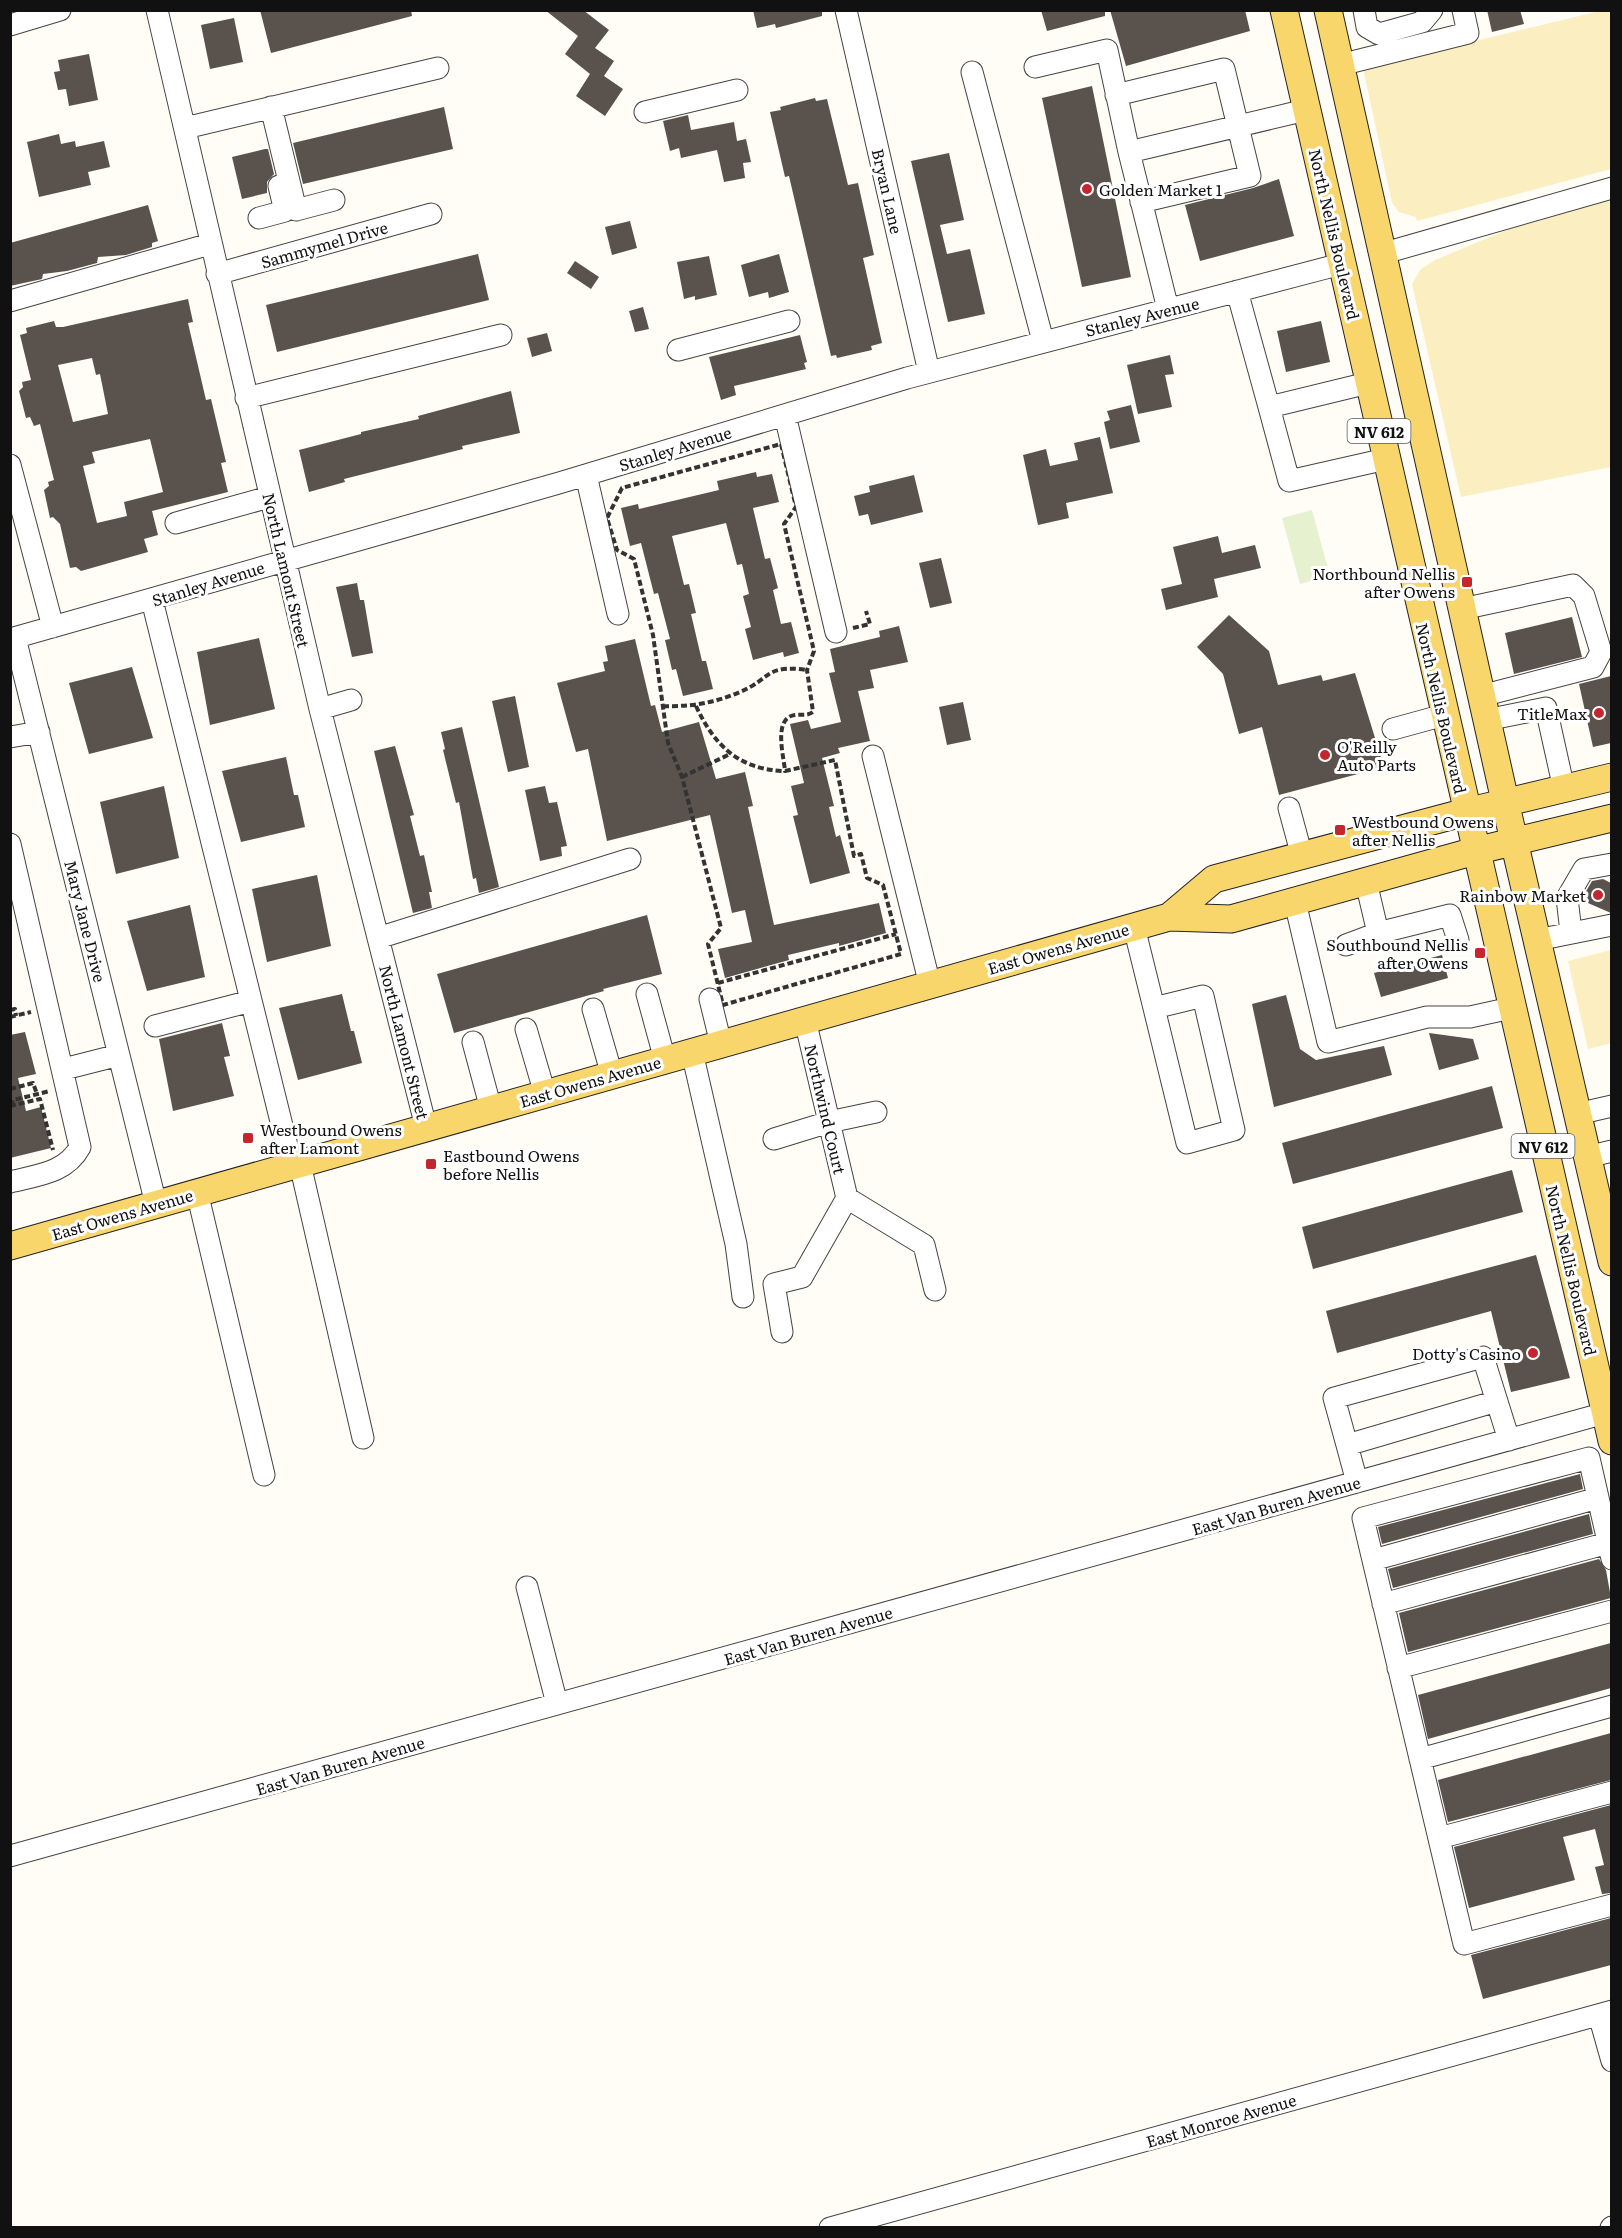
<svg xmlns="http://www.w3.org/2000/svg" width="1622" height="2238" font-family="Literata,serif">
<rect width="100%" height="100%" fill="#fffdf5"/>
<!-- sand -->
<path fill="#fbeec1" d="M1600,11H1611V169L1417,221L1416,217L1399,212L1392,203L1363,68Z
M1611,197V467L1461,497L1412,284L1420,270L1435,260L1531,220Z
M1611,950V1043L1588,1049L1568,961Z"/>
<!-- pitch -->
<path fill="#e6f2cf" d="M1312,510L1330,576L1300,584L1282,518Z"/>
<!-- building -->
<path fill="#5a524d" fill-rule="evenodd" d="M260,10H411L412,16L271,53Z
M545,10H583L609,30L595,48L614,61L604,76L623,89L605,116L576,96L590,74L565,54L578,36Z
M753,10H822V16L776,28L775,24L757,28Z
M1041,10H1105V16L1047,31Z
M1110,10H1245L1250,31L1126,66Z
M1487,10H1520L1524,24L1492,32Z
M234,18L243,62L210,69L201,25Z
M89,54L98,100L69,106L66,89L58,90L54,72L60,71L58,60Z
M1092,86L1131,277L1082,287L1042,98Z
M815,98L816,101L827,99L848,185L858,183L874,255L863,258L882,343L871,346L872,350L837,358L836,355L831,356L789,176L785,177L770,112L781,110L780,107Z
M444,107L453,149L303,184L293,143Z
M688,115L691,130L734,122L737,141L746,139L751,162L743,163L745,178L724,182L717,150L681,158L679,148L670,151L663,121Z
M59,134L61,144L75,141L76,147L104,141L110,167L88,172L91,185L39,197L27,142Z
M265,149H268L274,174L267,182V193L242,199L232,157Z
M949,153L964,220L940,225L947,254L970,249L985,314L948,322L911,161Z
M1279,179L1294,236L1200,261L1185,205L1253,188Z
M148,205L158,241L152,243V247L126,255L98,257L97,263L67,271L43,274L42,279L10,286V243Z
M630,221L637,248L612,255L605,227Z
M478,254L489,300L277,352L266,305Z
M779,254L789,292L769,298L768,292L749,297L741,265Z
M709,256L717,295L695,300V296L684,299L677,262Z
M575,261L599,277L591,289L567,273Z
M188,299L193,322L188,323L206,400L211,399L226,462L221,463L228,492L152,511L158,535L144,539L148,552L81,571L76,567L70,568L60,524L53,517L50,518L44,490L49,486L48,482L54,480L40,424L34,426L30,417L26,418L19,391L23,387L22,382L31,380L20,335L27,333L26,328L54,321L56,327H63ZM92,358L96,375L100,374L108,414L73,422L58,365ZM150,439L163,492L124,502L127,516L97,523L83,466L95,463L92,452Z
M643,307L649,329L635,332L629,311Z
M1321,321L1330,362L1286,372L1277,331Z
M547,333L552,351L532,357L527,338Z
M800,335L807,362L804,363L806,369L734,386L736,395L721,400L709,357Z
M1170,355L1174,374L1165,375L1172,407L1138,414L1127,365Z
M511,391L520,433L462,446L463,449L344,479L345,482L309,492L299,450L361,434V432L419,419L418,416Z
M1131,405L1140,442L1110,449L1104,422L1110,420L1107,411Z
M1100,437L1113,493L1066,503L1069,518L1038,525L1023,455L1046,449L1050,466L1078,460L1074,443Z
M756,472L757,477L772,474L779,502L753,508L765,559L770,558L778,588L773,590L781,624L791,622L799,653L784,657L783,652L753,660L745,629L751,627L743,596L749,594L742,564L737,565L726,523L672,536L684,585L689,584L696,613L691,614L702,661H706L713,689L683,696L676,669L672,670L665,640L670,639L658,593L654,594L641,543L630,546L621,508L638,504L639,509L719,490L717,481Z
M914,475L923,512L871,525L868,514L859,516L854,496L870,492L869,486Z
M1218,536L1222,553L1255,545L1261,568L1214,579L1218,597L1166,610L1161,589L1182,584L1173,547Z
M941,558L952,603L930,608L919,563Z
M357,583L360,600H364L373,653L352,657L336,587Z
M1229,615L1269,651L1278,685L1321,675L1323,681L1355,673L1384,767L1279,795L1262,727L1239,734L1223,674L1197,647Z
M1572,617L1582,657L1514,674L1505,633Z
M899,626L908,662L870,670L874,688L858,691L870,741L838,748L840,753L822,758L834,806L829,807L836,837L840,835L850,873L810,884L793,816L798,815L791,786L804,783L790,724L808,720L811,729L841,722L829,673L835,672L830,649L880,637L879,631Z
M259,638L275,709L210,725L197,652Z
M635,639L651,706L655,705L662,732L699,722L716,779L745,772L753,806L748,807L774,925L879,903L886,933L839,946V943L788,955L789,960L725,978L718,949L752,942L745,910L732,913L710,815L607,841L588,749L576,752L557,683L605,671L603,662L608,661L605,646Z
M132,667L153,738L89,754L69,683Z
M1611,676V743L1593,747L1579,684Z
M515,696L529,767L508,772L492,701Z
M963,702L971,740L947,745L939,707Z
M462,727L499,887L479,893L476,878L473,879L459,802L456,803L443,750L445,749L441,732Z
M395,746L414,815L410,816L420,856L424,855L432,892H429L432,908L413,913L374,751Z
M286,757L294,795H298L305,827L241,842L222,771Z
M164,786L179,858L116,874L100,802Z
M545,786L549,803L557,802L567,846L561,847L562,856L540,861L525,790Z
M317,875L331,946L267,962L252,889Z
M1603,879L1611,883V913L1581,900L1592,881Z
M190,905L205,977L147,991L127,921Z
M647,915L662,974L603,989L604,991L454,1033L437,974Z
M1442,955L1448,978L1381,997L1374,973Z
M342,994L351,1031H354L362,1063L298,1080L279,1008Z
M1286,995L1300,1049L1316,1060L1384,1046L1392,1075L1274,1107L1252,1004Z
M222,1023L230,1056L224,1057L234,1096L173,1111L159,1039Z
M25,1032L36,1074L18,1078L26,1111L41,1107L51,1148L10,1158V1035Z
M1429,1033L1473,1039L1479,1059L1439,1070Z
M1492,1086L1503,1128L1293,1184L1282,1143Z
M1512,1170L1523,1212L1313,1269L1302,1227Z
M1536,1255L1570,1378L1511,1392L1491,1311L1337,1353L1326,1311Z
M1580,1474L1583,1489L1382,1544L1378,1527Z
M1589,1514L1593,1534L1393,1588L1388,1569Z
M1599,1559L1606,1570L1611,1598L1408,1652L1399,1613Z
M1611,1643V1688L1428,1739L1418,1695Z
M1611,1733V1780L1448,1822L1438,1780Z
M1611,1805V1893L1602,1894L1595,1867L1604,1865L1595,1829L1563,1837L1575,1880L1469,1908L1454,1847Z
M1611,1918V1965L1483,1999L1471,1955Z"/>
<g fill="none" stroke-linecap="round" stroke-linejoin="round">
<defs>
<path id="minor" d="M157,10L320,709L426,1127
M846,10L929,372
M1364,10L1367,27L1379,34L1422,22L1432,10
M10,25L60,10
M1340,65L1468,33L1463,10
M1035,67L1107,50L1129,152L1306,110
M972,72L1043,341
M1116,95L1224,69L1250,176L1141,202
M271,107L296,210L334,200
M645,112L737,90
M185,128L438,68
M1129,152L1168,309
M259,218L285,211L279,186
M1381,254L1612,188
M217,274L431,214
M1237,291L1269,407
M10,301L210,244
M678,350L789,321
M1368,383L1269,407L1289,481L1386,459
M246,398L501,335
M785,415L836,632
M10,465L53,627
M586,475L618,614
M176,523L269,497
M152,600L292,1166
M1462,609L1573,585L1584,596L1601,652L1593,667L1481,696
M15,638L156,1204
M10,639L559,483L907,378L1341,264
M320,709L351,700
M1486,720L1546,708L1564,789
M1393,729L1444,715
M10,737L39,732
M873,756L930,985
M1289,808L1302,856
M10,844L80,1147C66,1173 38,1175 10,1182
M1366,882L1378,933L1450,915L1458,940
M1295,902L1328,1042L1427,1017H1470L1511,1008
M1134,927L1154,1008L1203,996L1234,1130L1187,1143L1154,1008
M1571,932L1567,898L1584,869L1612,864
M378,938L630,859
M1537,940L1612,925
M1346,945L1378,933
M647,994L665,1060
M710,999L721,1044
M593,1009L612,1075
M805,1020L847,1198
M155,1026L251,1001
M526,1029L545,1094
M473,1042L491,1109
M692,1052L736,1244L743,1297
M64,1069L119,1055
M1577,1114L1612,1106
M774,1139L829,1122L876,1112
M1587,1157L1612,1151
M300,1164L363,1438
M197,1192L264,1475
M847,1198L924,1245L935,1290
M782,1332L774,1284L802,1277L847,1198
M1497,1401L1347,1445L1334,1398L1483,1357L1509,1440
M1347,1445L1357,1482
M1612,1559L1589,1458L1363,1518L1464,1944L1612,1905
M1373,1560L1598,1498
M527,1587L557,1704
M1383,1604L1608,1543
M1398,1668L1612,1611
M1420,1759L1612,1706
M1439,1838L1612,1792
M10,1856L1605,1413
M1599,2015L1612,2061
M830,2228L1612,2011
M1611,2228L1612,2227"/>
<path id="major" d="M1284,10L1612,1441
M1328,10L1514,841L1612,1262
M1169,917L1214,879L1466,812L1612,777
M10,1246L1169,917L1231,919L1475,851L1612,818"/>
</defs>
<!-- minor casing -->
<use href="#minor" stroke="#444" stroke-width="23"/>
<!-- major casing -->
<use href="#major" stroke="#222" stroke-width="29"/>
<!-- path -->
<path stroke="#333" stroke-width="4" stroke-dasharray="6 3" stroke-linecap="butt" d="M781,444L796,507L784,524L814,651L807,670L813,712C806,717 799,713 791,716C774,723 784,757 785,771L835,760L854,856L861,854L867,878L883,885L901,954L723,1005L708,944L721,928L682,777L668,743L653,635L634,559L617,550L607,518L622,488Z
M853,628L870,624L866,611
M663,706C689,707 715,703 740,692C771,679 765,664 807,670
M696,706C714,745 739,770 785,771
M682,777L728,755
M718,983L896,934
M10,1010L15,1009L16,1016
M10,1017L31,1012
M10,1089L33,1083L37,1094
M10,1106L40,1099L53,1150
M11,1106L13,1100L50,1091"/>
<!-- minor -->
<use href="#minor" stroke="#fff" stroke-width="21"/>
<!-- major -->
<use href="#major" stroke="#f9d66b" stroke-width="27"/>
</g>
<!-- markers -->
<g fill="#c4262e" stroke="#fff" stroke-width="2">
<circle cx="1087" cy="189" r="6"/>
<rect x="1461" y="576" width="12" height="12" rx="3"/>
<circle cx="1599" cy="713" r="6"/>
<circle cx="1325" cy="755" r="6"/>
<rect x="1334" y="824" width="12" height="12" rx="3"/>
<circle cx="1598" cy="895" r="6"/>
<rect x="1474" y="947" width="12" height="12" rx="3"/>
<rect x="242" y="1132" width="12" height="12" rx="3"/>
<rect x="425" y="1158" width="12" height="12" rx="3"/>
<circle cx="1533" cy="1353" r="6"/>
</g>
<g text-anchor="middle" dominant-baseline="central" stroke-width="6" stroke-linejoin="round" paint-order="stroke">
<!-- shield labels -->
<g fill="#fff" stroke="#585858" stroke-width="1.5">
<rect x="1347.5" y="419" width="63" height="24" rx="4.5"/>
<rect x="1511.5" y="1134" width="63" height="24" rx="4.5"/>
</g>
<g font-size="15" font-weight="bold" fill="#111">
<text x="1379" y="431">NV 612</text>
<text x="1543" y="1146">NV 612</text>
</g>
<!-- poi labels -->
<g font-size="16" fill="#111" stroke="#fff" text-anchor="start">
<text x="1099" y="189">Golden Market 1</text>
<text x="1455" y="573" text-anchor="end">Northbound Nellis<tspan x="1455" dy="18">after Owens</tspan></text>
<text x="1587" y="713" text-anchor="end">TitleMax</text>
<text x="1337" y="746">O'Reilly<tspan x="1337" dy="18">Auto Parts</tspan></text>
<text x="1352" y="821">Westbound Owens<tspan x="1352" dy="18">after Nellis</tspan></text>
<text x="1586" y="895" text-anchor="end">Rainbow Market</text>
<text x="1468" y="944" text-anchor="end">Southbound Nellis<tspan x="1468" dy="18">after Owens</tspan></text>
<text x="260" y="1129">Westbound Owens<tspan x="260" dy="18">after Lamont</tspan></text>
<text x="443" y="1155">Eastbound Owens<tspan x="443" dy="18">before Nellis</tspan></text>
<text x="1521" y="1353" text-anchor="end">Dotty's Casino</text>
</g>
<!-- street labels -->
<g font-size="16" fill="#111" stroke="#fff">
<text transform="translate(888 191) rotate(77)">Bryan Lane</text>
<text transform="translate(1335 234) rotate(77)">North Nellis Boulevard</text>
<text transform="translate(324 244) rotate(-16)">Sammymel Drive</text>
<text transform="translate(1142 316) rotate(-14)">Stanley Avenue</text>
<text transform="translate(675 448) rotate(-17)">Stanley Avenue</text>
<text transform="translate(287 570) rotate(77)">North Lamont Street</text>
<text transform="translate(208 583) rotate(-17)">Stanley Avenue</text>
<text transform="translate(1442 708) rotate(77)">North Nellis Boulevard</text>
<text transform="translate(86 921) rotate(76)">Mary Jane Drive</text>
<text transform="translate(1058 948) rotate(-16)">East Owens Avenue</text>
<text transform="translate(405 1042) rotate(76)">North Lamont Street</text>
<text transform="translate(590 1081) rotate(-16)">East Owens Avenue</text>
<text transform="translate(826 1109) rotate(77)">Northwind Court</text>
<text transform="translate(122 1214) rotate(-16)">East Owens Avenue</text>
<text transform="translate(1572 1270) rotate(77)">North Nellis Boulevard</text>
<text transform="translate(1276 1505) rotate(-16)">East Van Buren Avenue</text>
<text transform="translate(808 1635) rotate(-16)">East Van Buren Avenue</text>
<text transform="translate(340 1765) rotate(-16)">East Van Buren Avenue</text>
<text transform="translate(1221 2120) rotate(-16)">East Monroe Avenue</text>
</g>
</g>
<!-- border -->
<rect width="1622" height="2238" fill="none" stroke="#111111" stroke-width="24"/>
</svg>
